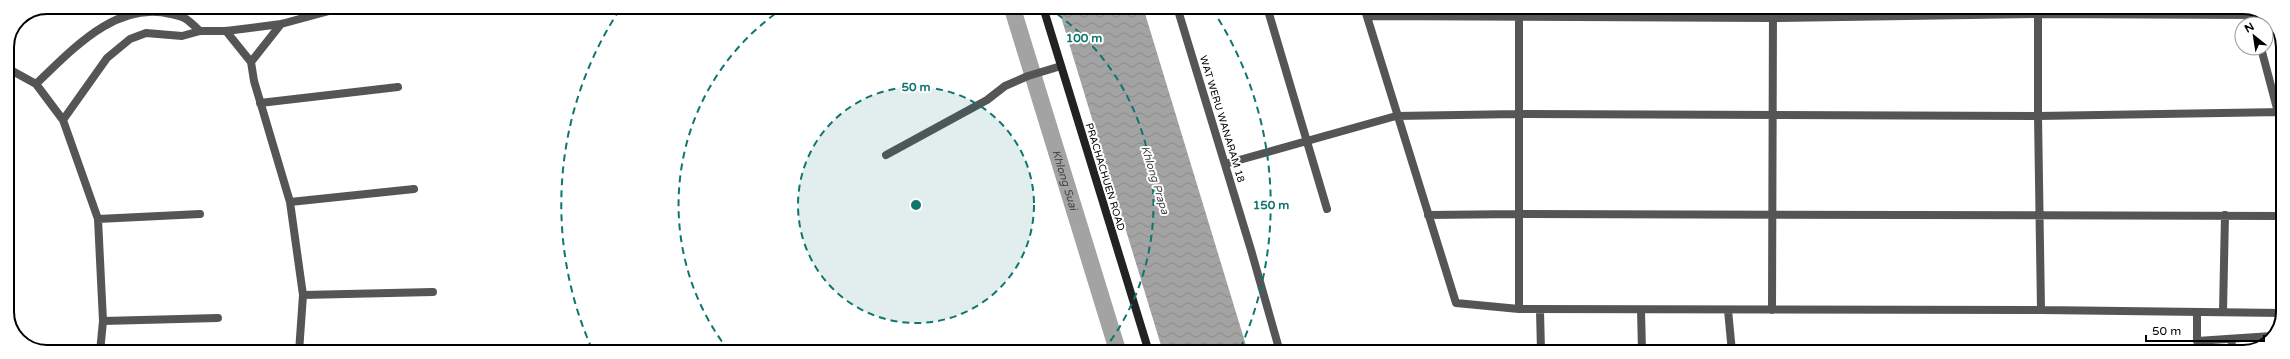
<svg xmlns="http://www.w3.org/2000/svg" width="2290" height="359" font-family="'Varela Round',sans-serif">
<defs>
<pattern id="water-waves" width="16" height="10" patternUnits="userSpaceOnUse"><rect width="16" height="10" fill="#a3a3a3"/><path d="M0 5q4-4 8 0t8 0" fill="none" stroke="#8b8b8b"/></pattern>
</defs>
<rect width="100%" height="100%" fill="#fff"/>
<!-- water -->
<path fill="url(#water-waves)" d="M1058,7H1143L1248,352H1163Z"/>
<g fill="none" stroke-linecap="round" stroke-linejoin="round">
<!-- canal -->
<path stroke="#a3a3a3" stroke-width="17" id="s1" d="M1012,7L1118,352"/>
<!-- lane -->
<path stroke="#555" stroke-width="8" d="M886,155L987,100L1005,86L1028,76L1061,66
M2197,312V341L2272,336
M2231,339L2233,352"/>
<!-- street -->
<path stroke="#555" stroke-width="8" d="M1177,7L1251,250L1280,352
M1267,7L1327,209
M1364,7L1456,303L1519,309L2041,310L2283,313
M2038,7V116L2041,310
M2251,9L2255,24
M1367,16L1773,18L2038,14L2253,15L2260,13
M226,31L251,62L254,81L290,202L303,295L299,352
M2261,48L2283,131
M251,62L281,24
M7,68L36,84L63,120L98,219L103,321L100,352
M36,84C72,50 116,0 171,14C176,15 182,16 186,19C191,22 195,27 200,31
M260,103L398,87
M63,120L107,58L130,39L146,33L182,36L200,31H226L281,24L344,7
M1225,164L1396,116L1519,114L2038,116L2283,112
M290,202L414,189
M1428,215L1519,214L2283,216
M98,219L200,214
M303,295L433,292
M1519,309V7
M1540,310L1541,352
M1641,310L1642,352
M1728,310L1732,352
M1772,310L1773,7
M2223,312L2225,215
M103,321L218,318"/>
<!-- secondary -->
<path stroke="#222" stroke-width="8" d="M1043,7L1149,352"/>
</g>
<!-- distance rings -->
<circle cx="916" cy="205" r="118" fill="#0f766e" fill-opacity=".12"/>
<g fill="none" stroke="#0f766e" stroke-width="2" stroke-dasharray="7 5">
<circle cx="916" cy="205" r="118"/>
<path d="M729 351A237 237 0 0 1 785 7M1047 7A237 237 0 0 1 1103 351"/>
<path d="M592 349A355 355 0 0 1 620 9M1212 9A355 355 0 0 1 1240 349"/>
</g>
<g text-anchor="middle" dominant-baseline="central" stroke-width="4" stroke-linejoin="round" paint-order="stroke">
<!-- street labels -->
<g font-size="10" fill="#000" stroke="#fff">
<text transform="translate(1222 119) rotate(73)">WAT WERU WANARAM 18</text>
<text transform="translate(1105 177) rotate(73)">PRACHACHUEN ROAD</text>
</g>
<!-- water labels -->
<g font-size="11" font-style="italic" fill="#444" stroke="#fff">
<text stroke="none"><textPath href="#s1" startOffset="181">Khlong Suai</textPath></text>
<text transform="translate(1155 180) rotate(73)">Khlong Prapa</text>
</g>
</g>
<!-- crop -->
<path d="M0 0H2290V359H0ZM47 14H2243A33 33 0 0 1 2276 47V312A33 33 0 0 1 2243 345H47A33 33 0 0 1 14 312V47A33 33 0 0 1 47 14Z" fill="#fff" fill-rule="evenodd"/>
<path fill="none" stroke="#000" stroke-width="2" d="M47 14H2243A33 33 0 0 1 2276 47V312A33 33 0 0 1 2243 345H47A33 33 0 0 1 14 312V47A33 33 0 0 1 47 14Z"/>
<circle cx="916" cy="205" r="6" fill="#0f766e" stroke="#fff" stroke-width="2"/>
<g font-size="12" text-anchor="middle" font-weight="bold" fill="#0f766e" stroke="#fff" stroke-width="4" stroke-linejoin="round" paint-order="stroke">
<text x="1084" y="42">100 m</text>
<text x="916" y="91">50 m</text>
<text x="1271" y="209">150 m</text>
</g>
<!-- north arrow -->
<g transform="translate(2254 36) rotate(330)"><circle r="19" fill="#ffffff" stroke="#999999"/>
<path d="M0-3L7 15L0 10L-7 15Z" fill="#000000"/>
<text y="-6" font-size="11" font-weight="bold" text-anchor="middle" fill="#000000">N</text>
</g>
<!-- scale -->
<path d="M2146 335v6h118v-6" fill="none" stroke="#000000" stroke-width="2"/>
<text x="2152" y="335" font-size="12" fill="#000000" stroke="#ffffff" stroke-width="3" paint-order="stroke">50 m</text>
</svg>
